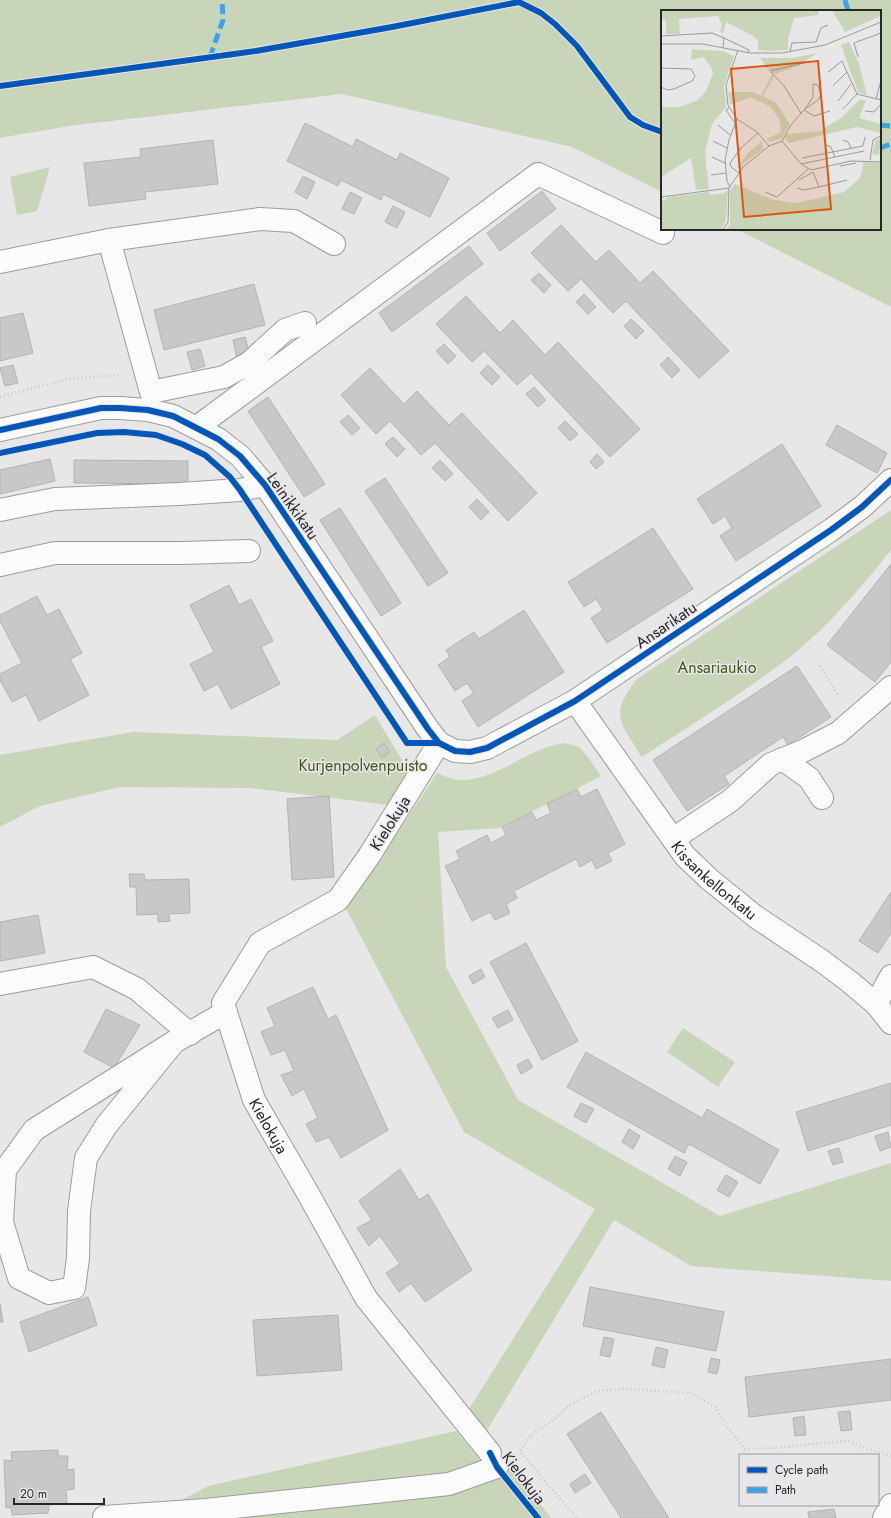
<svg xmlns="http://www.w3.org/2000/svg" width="891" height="1518" font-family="Jost,sans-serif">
<rect width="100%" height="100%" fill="#e8e7e8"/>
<!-- green -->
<path fill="#c8d5b9" d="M0,0H891V307L736,229H880V11H662V192L572,147L342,94L69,126L0,138Z
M50,167L37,211L17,215L10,177Z
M891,510V550C861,587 829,626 791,656C744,693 692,724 642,757C620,723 609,714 637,679Z
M375,715L409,772L390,805L249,788L120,787L40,806L0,827V755L133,732L337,740Z
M565,743L579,747L588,757L601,776L500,828L438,832L446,967L518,1100L720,1216L891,1163V1281L691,1266L614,1220L486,1432L469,1409L595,1209L464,1132L343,903L359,891L437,773C444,776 453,780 461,780C499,780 528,747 565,743Z
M683,1028L735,1062L718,1087L667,1052Z
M456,1431L491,1474L510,1464L551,1518H149L208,1486Z"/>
<!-- building -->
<path fill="#c9c8c9" stroke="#b3b3b3" d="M305,123L353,147L356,139L397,160L400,153L449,178L430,217L383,194L381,200L341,180L338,186L287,161Z
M213,140L218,184L145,192L146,199L89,206L84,163L141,157L140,149Z
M303,176L315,182L307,199L295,192Z
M542,191L556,209L500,251L487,233Z
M350,192L362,198L354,214L342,209Z
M393,206L405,212L397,228L385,222Z
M561,225L596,262L609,250L640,283L653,271L729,351L699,378L626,301L613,313L581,279L568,291L531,253Z
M469,246L483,264L392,332L379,313Z
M539,273L551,285L544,293L531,280Z
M254,284L265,325L164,350L154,310Z
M584,294L596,307L588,314L576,302Z
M466,296L500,333L513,320L545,355L558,342L640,429L610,457L531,373L517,385L484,351L472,362L436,324Z
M23,313L33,353L0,361V318Z
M631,319L644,331L636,339L624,326Z
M245,337L250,355L237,358L233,340Z
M444,344L456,356L448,364L436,351Z
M200,349L205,366L192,370L187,352Z
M668,357L680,370L672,378L660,365Z
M13,365L18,383L5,386L0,368Z
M488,365L500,377L492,385L480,373Z
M370,368L404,404L417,391L449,425L462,413L537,493L508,521L435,443L421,455L390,421L376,434L341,395Z
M534,387L546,400L538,407L526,394Z
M268,397L325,484L304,497L248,411Z
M348,415L360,428L352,435L340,422Z
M565,421L578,434L570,441L558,428Z
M837,425L887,453L877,473L826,445Z
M393,437L405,449L397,457L385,444Z
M782,444L821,506L736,561L720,536L732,528L725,516L713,524L697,499Z
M597,454L604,462L596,469L590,462Z
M50,459L55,481L0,494V470Z
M74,460L188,461V484L74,483Z
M440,460L453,474L445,481L432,468Z
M385,478L448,573L428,586L365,491Z
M477,499L489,512L481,520L469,507Z
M340,508L401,603L381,616L320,520Z
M653,528L693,589L607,643L591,618L603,610L596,599L584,607L568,582Z
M891,564V662L875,682L827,645Z
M229,585L239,605L251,599L273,641L261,647L280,684L231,709L218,684L204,691L190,664L214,652L190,605Z
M37,596L47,615L59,609L82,653L70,659L89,695L39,721L26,695L12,702L0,680V674L22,663L0,621V615Z
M524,610L564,672L478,727L462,701L474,693L467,683L455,691L438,665L450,657L446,650L474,632L479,639Z
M797,666L831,717L788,745L783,737L724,776L729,784L687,811L653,760Z
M384,743L390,752L382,758L376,749Z
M577,789L581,797L597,789L625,844L608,853L612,861L596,869L592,860L580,867L576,859L514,891L517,898L506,904L510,913L495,920L490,912L472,921L445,866L460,859L456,851L487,835L491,843L506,835L502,827L532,812L536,820L551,813L547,804Z
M329,796L334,877L292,880L287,799Z
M129,874H144L145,880L189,879L190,913L169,914L170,921L158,922V914L137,915L136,887H130Z
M891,892V933L878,953L859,941Z
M38,915L45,953L0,961V922Z
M526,943L578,1041L542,1060L490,962Z
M481,969L485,977L473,984L469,976Z
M313,987L328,1019L336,1015L388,1130L341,1158L329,1137L316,1142L306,1124L318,1118L304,1089L292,1096L281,1075L294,1071L285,1050L271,1055L261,1032L275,1026L267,1008Z
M106,1009L140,1025L114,1068L84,1052Z
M508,1010L513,1020L498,1028L492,1018Z
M586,1052L702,1118L707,1109L779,1150L760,1184L689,1144L684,1153L567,1087Z
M528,1059L533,1067L521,1074L517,1065Z
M891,1083V1125L808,1151L796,1112Z
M581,1103L594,1109L586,1123L574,1116Z
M629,1129L640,1136L633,1149L622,1142Z
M888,1132L891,1147L880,1151L875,1136Z
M839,1148L843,1162L833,1165L828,1151Z
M675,1156L687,1162L680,1176L668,1169Z
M400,1169L419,1200L428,1194L472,1270L425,1302L411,1283L399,1292L386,1273L400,1264L380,1236L369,1246L357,1228L372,1220L359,1201Z
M726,1175L738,1182L729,1197L717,1190Z
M590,1287L724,1312L716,1351L583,1326Z
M88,1297L97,1325L29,1352L20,1322Z
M0,1304L3,1322H0Z
M338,1315L342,1370L257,1376L253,1320Z
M604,1337L614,1339L610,1357L600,1355Z
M656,1347L668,1350L664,1368L652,1365Z
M711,1358L720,1360L717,1374L708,1372Z
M891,1359V1400L749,1417L745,1377Z
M850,1411L852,1430L841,1431L838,1412Z
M601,1412L669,1518H621L567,1434Z
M804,1416L806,1435L795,1436L793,1418Z
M58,1450V1456H68L67,1470L74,1469V1489L66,1490L67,1503L49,1505L48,1513L12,1515L11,1507L6,1508L4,1460L12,1461L11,1452Z
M585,1474L591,1483L575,1493L570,1484Z
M834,1509L836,1518H809L808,1512Z"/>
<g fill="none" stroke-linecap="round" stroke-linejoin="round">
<defs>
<g id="minor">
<path d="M0,262L109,240"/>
<path d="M305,323L285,330L249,363L224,377L151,392L109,240L260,219L294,221L334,244"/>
<path d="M197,427L538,174L663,233"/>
<path d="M0,430L101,408H120L148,410L173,416L218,439L240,456L265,485L428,729L439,743L455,751L470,752L487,748L575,701L831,530L862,507L891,480"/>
<path d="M0,510L55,499L179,494L240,490L265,485"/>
<path d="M0,565L55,553H182L249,551"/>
<path id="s1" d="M575,701L685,856L709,879L756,917L822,961L850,982L876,1004L891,1023"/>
<path id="s2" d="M439,743L369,856L338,900L260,943L223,1003L254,1100L310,1197L366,1298L490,1453"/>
<path d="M782,759L809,778L822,798"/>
<path d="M673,839L730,801L771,764L803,751L838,733L891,687"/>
<path d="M0,984L93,967L137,989L190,1034"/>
<path d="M876,1004L891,976"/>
<path d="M174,1042L106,1126L86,1158L79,1211L78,1258L74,1288L49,1293L19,1278L2,1222L5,1170L34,1130L174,1042L226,1012"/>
<path d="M104,1517L206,1510L449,1484L497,1467"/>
<path d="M884,1518L891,1505"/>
</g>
</defs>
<!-- minor casing -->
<use href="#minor" stroke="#9d9c9d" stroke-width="24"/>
<!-- path -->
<path stroke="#c8c7c8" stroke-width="2.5" stroke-dasharray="1 3" stroke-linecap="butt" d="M480,0V10
M0,397L68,379L119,375
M820,666L839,696
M576,1518L520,1451L530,1436L552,1421L570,1405L597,1391L625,1389L691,1393L715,1407L729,1429L745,1449L774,1448L822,1443L848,1441L868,1449L891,1456"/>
<!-- minor -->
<use href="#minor" stroke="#fcfbfc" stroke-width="22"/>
<!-- quiet -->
<path stroke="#3ea2eb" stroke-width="5" stroke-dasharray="10 5" stroke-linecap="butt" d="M845,0L848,11
M210,57L223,20L222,0
M880,125L891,126
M880,148L891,144"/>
<defs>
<path id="cycleway" d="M0,86L256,51L392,27L519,2L541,13L555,24L577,46L630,117L643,125L662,132
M0,430L101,408H120L148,410L173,416L218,439L240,456L265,485L428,729L439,743
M0,453L97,433L124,432L156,435L182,444L205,455L230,477L240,490L407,743H439L455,751L470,752L487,748L575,701L831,530L862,507L891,480
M490,1453L497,1467L538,1518"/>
</defs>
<!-- cycleway casing -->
<use href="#cycleway" stroke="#e8e6e9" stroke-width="8"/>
<!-- cycleway -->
<use href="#cycleway" stroke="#0057b8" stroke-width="6"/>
</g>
<g text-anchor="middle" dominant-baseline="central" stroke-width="3" stroke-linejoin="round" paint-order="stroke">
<!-- street labels -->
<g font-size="16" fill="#272728" stroke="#e8e6e9">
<text transform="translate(293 506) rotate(55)">Leinikkikatu</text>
<text transform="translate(666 625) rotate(-34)">Ansarikatu</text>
<text transform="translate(390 823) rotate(-58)">Kielokuja</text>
<text stroke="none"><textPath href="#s1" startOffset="228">Kissankellonkatu</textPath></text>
<text stroke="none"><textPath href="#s2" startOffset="478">Kielokuja</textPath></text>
<text transform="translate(524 1478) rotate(53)">Kielokuja</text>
</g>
<!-- park labels -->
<g font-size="16" fill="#3f561c" stroke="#e8e6e9">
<text x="717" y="667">Ansariaukio</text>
<text x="363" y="765">Kurjenpolvenpuisto</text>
</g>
</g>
<!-- overview -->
<g transform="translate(661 10)">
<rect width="220" height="220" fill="#e8e7e8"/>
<path d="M0,0H158L157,5L133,8L127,29V40L108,41L97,40V31L92,26L65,12L62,24L59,21L61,14L57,6L18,9L19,24H5V10H0ZM171,0H220V6L184,22ZM188,32L198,54L206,85L197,82L180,35ZM31,39L62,41L73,46L63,76L65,97L51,114L44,142L48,179L35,180L30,148L0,167V97H19L37,90L45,81L52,63L50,57L42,47L30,50ZM156,43L137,56L114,64L108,61L99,48H131ZM111,64L113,66L102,86L115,93L129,114L121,128L109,132L105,129L120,122L118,109L110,97L90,87L69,95L67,82H92L100,86ZM198,90H205L198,108L220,114V123L196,117L128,133L124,128L125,124L159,121L180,108ZM220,129L218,145L211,144L215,130ZM101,131L102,139L75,159L88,142ZM203,152L220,153V220H65L69,215V181L74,174L113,190L136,193L183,182L199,168ZM67,180L65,209L60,220H0V192L7,187L48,182L49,185L64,183Z" fill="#c8d5b9"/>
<path fill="none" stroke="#9b9a9b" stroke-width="1" d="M0,26L51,23L63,28L62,37M63,28L88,40L87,43M0,34H42L89,43H121L164,35L220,12M77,40L65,75L67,95L76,109L96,122L108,136M129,42L131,33L155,32L160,18L167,15M197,47L193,33L220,23M0,58L30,59L34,66L31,71L13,79L6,80L0,77M109,61L147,52M110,62L123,76L140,103L130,115L121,131M167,62L181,51L196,84L220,90M172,76L186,62M215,89L219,74M177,91L190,74M68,98L65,100L74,113M182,99L196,84M143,100L153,106L169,101M204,101L213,102L220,94M140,103L144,99L157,90L160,85L157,75L152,74V87L144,99M57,115L69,125M182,130L187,132L190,138M52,131L66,138M121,131L140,154L150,160L190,151L220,152M165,135L170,137L174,147M51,147L64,153M141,148L202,136L204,127M209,150L212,130L220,126M140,154L203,141M179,156L195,153M78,163L70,157L69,153L80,138L97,123M50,165L65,163M69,177L66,171L64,150L68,130L76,109M158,177L186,170M136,178L143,180L158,177L152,162L138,170M104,182L116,187L147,159M0,187L68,178L82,157L108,136L121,131M62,220L67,212L68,178"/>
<path fill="#de560d" fill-opacity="0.15" stroke="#de560d" stroke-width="2" d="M157,51L170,199L83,207L70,59Z"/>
<rect width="220" height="220" fill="none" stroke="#272728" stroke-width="2"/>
</g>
<!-- legend -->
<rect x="739" y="1454" width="140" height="52" fill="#e8e6e9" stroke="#9b9a9c"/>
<rect x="747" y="1467" width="20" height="6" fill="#0057b8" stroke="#9b9a9c"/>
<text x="775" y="1474" font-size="12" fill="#272728">Cycle path</text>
<rect x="747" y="1487" width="20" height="6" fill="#3ea2eb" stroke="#9b9a9c"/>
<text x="775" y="1494" font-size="12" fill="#272728">Path</text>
<!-- scale -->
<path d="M14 1498v6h90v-6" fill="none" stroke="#272728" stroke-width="2"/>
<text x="20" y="1498" font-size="12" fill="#272728" stroke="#e8e6e9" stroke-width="3" paint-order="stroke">20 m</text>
</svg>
